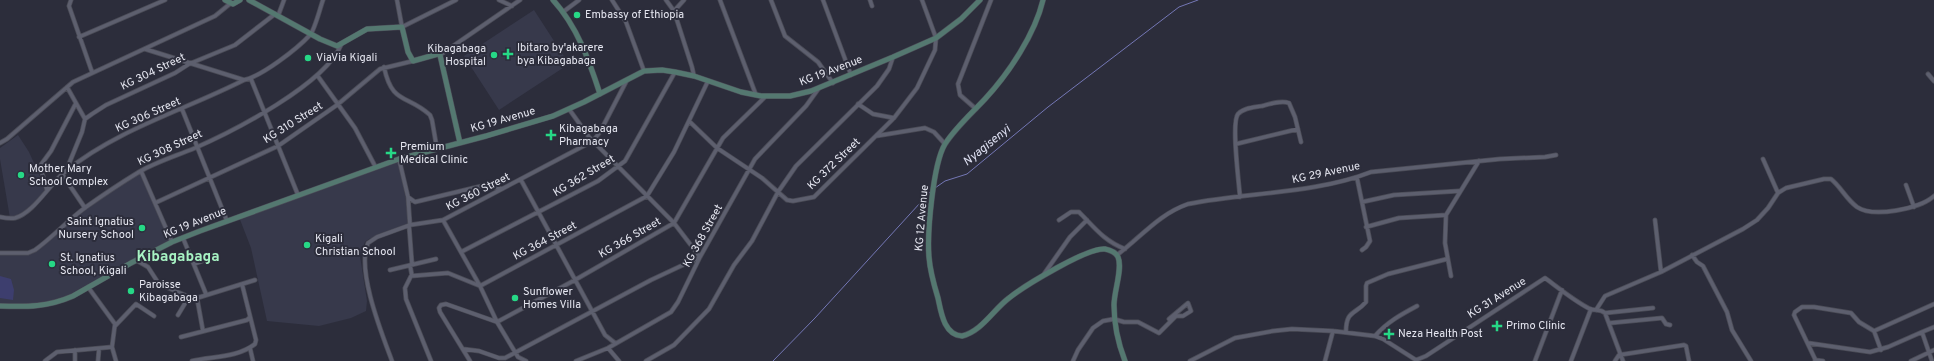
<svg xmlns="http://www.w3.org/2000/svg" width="1934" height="361" font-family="Overpass,sans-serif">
<rect width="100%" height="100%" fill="#2c2d3b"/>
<!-- built -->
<path fill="#37394b" d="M534,10L569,64L499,110L464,56Z
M18,135L29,152L46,190L34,205L21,215L10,218L0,159V148Z
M399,159L410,225L369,239L365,242L360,256L367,301L366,311L351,318L319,326L267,321L251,248L239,217Z
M141,171L172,242L56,303L0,306V253H28L35,250L85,208Z"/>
<!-- green -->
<path fill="#3d3e6e" d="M0,276L11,279L14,290L13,300L0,298Z"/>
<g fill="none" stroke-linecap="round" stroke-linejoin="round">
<!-- stream -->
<path stroke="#7477b5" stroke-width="1" d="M935,188L945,181L967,174L1048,107L1179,7L1198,0
M773,361L815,318L931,191"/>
<defs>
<path id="street" d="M71,0L69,6L92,72
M397,0L402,27L456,0
M499,0L512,6
M612,0L626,22L644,71
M666,0L674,11L692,67L694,76
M720,0L756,95
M771,0L785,36L818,62L833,83
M823,0L851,75
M870,0L872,6
M674,11L684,0
M563,12L579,0
M278,16L284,0
M79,37L165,0
M145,49L244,80
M440,55L520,0
M384,67C392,105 407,94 430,115L432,120L437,149
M1928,74L1934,81
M317,75L355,128L375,166
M251,79L298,195
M67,87L85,119
M858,104L873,114L894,118
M182,109L227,221
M976,109L960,95L958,84L991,0
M689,121L717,148L762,178L787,200L793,201L814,197L894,118L917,88L935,50L936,38L922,0
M876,136L925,128L934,132L945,144
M0,143L7,139L73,82L215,16L231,3
M1236,144L1298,129
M399,159L408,197L410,225
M1763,159L1778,193
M66,171L82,132L85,119L92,114L106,105L175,73L189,64L235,45L275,14
M141,171L172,242
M62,174L85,208
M1357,178L1370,241L1366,247L1362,250
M521,180L605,335L615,343
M1906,185L1914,207
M47,190L40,166L51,151L76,103
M408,197L415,202L486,185L502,189
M1240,197C1239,183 1231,122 1238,114C1244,108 1254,107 1262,106C1270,104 1281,100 1289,103L1295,117L1301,142
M1362,202L1394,195L1459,191
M155,203L278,146L337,105L380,69L413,61
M0,217C5,218 10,219 15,218C34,213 50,183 66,171C118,129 185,110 244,80C262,76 297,49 310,35C315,29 320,8 323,0
M443,220L480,286L497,322L518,357L526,361
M1059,220L1071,212H1079C1094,227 1104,241 1125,249
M1655,220L1661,272
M409,225L412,264
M1366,227L1399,218L1446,215
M183,238L206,294
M461,252L573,194L598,181L625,161L675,72
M0,253H28L35,250C53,237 68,220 86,207C103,195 121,183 139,172C156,162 176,156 195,148C234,131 325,84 341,45
M1117,255C1141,237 1159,214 1188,204C1247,192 1315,194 1371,172L1500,159L1545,157L1556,155
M1692,255L1697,262L1703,266L1727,312L1732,330L1751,361
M136,260L148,267L159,284L187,296V300L178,315
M194,264L217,256
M410,265L412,276
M390,270L436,259
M1044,274L1070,237L1087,220
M1451,276L1445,243L1446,215L1479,161
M88,287L115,324L112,347L116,361
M1596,310L1605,296L1661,272L1743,229L1757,220L1768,208L1778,193L1786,188L1824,179H1831C1841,187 1846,199 1857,207C1873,218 1920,209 1934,196
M1605,313L1653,308
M1610,323L1662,318L1666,324L1670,325
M115,326L136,304L154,316
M203,331L197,298L255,280
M1874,331L1934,304
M1346,332C1346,310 1355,315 1366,302V286L1367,283L1388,274L1447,259
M1375,336C1387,322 1402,314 1417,306
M181,337L247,320L250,317
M1808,343L1870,352L1888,347L1922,332
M250,348L253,361
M608,348L619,361
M463,349L479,351L499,358H505L651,280L700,257L674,223L589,137L569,109
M1416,360L1426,356L1545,278C1560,289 1574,301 1590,309C1596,311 1600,309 1605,313L1623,361
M1815,360L1823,361
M45,361L57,352L112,347
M75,361V350
M98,361L99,349
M192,361C213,356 237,358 255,344L256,340L242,284
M392,361C382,334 356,270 368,243L377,237L410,225L443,220L593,141L600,132L627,80
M431,361L406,299L405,288L411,276L448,273L480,286L647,196L674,152L708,81
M470,361L440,312L439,308L441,305L446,304L497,322L575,280L674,223L723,138L766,96
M576,361L608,348L671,312L678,302L700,257L755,159L806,106L819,88
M646,361L674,345L709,309L734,265L752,241L778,192L796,166L877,86L889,69L893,57
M1073,361L1078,350L1093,328L1103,321L1114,319L1124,322H1138L1159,333L1176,316H1183L1191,311L1188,303L1169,319
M1190,361L1235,338L1273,331L1292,329L1333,331L1375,336L1383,339L1416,360
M1325,361L1333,331
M1535,361L1562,290
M1571,361L1591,309
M1615,361L1619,355L1684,345L1686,346L1689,361
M1816,361L1794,315L1795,312L1802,307H1814L1851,313L1859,322L1874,331L1881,350
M1911,361L1934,350
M1932,361L1922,332L1934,327"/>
<path id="secondary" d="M225,0L233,4L240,0
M249,0L320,39L337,46L367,29L402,27L408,52L413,61L438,54L440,55L460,143
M553,0C577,26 589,60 600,94
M1043,0C1035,34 1009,73 985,99C972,113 956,127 945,144C933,164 927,233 929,257C930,271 934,285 938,298C941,312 944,335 962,336C982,331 993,310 1009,298C1024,286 1088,247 1105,249C1110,250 1116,253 1118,257C1123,268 1114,291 1114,305C1114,324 1118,343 1125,361
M0,306C27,307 48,307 73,296L131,263L172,242L200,231L399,159L486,136L553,116L584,102L644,71L662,70L675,72L694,76L741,92L761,96H790L811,91L893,57L936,38L961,19L980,0"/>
</defs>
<!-- street casing -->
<use href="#street" stroke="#4b4c57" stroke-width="5"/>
<!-- secondary casing -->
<use href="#secondary" stroke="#4b4c57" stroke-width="6"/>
<!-- street -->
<use href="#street" stroke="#5d5f6e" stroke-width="3.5"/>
<!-- secondary -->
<use href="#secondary" stroke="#547870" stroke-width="5"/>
</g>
<!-- markers -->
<g fill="#26d886" stroke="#2c2d3b" stroke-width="1.5">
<circle cx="577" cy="15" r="4"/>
<path d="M506 48h4v4h4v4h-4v4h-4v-4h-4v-4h4z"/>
<circle cx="494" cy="55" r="4"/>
<circle cx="308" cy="58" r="4"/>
<path d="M549 129h4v4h4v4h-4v4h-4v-4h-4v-4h4z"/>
<path d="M389 147h4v4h4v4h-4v4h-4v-4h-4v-4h4z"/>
<circle cx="21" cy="175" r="4"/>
<circle cx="142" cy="228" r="4"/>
<circle cx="307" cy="245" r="4"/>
<circle cx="52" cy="264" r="4"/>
<circle cx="131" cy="291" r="4"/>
<circle cx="515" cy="298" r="4"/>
<path d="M1495 320h4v4h4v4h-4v4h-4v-4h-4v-4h4z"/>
<path d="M1387 328h4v4h4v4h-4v4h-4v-4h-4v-4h4z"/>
</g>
<g text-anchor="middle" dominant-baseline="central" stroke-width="4" stroke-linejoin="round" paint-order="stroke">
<!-- poi labels -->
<g font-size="11" fill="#e6e7f1" stroke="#2c2d3b" text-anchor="start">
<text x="585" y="15">Embassy of Ethiopia</text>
<text x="517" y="48">Ibitaro by'akarere<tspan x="517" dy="13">bya Kibagabaga</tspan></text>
<text x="486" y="49" text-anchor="end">Kibagabaga<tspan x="486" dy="13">Hospital</tspan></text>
<text x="316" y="58">ViaVia Kigali</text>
<text x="559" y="129">Kibagabaga<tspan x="559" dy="13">Pharmacy</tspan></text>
<text x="400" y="147">Premium<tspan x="400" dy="13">Medical Clinic</tspan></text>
<text x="29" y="169">Mother Mary<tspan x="29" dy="13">School Complex</tspan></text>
<text x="134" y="222" text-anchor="end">Saint Ignatius<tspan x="134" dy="13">Nursery School</tspan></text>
<text x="315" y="239">Kigali<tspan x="315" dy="13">Christian School</tspan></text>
<text x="60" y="258">St. Ignatius<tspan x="60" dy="13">School, Kigali</tspan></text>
<text x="139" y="285">Paroisse<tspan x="139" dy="13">Kibagabaga</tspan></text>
<text x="523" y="292">Sunflower<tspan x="523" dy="13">Homes Villa</tspan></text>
<text x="1506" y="326">Primo Clinic</text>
<text x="1398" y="334">Neza Health Post</text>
</g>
<!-- street labels -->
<g font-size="11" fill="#e6e7f1" stroke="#2c2d3b">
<text transform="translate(831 71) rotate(-21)">KG 19 Avenue</text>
<text transform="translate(153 72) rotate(-26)">KG 304 Street</text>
<text transform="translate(148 115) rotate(-24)">KG 306 Street</text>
<text transform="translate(503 120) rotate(-16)">KG 19 Avenue</text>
<text transform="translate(293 123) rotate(-32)">KG 310 Street</text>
<text transform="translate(170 148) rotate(-25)">KG 308 Street</text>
<text transform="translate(834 164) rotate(-44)">KG 372 Street</text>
<text transform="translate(1326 173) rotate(-12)">KG 29 Avenue</text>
<text transform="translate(584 176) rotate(-31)">KG 362 Street</text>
<text transform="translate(478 192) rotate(-27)">KG 360 Street</text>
<text transform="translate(922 218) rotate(-85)">KG 12 Avenue</text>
<text transform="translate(195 223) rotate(-22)">KG 19 Avenue</text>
<text transform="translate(703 236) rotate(-61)">KG 368 Street</text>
<text transform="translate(630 238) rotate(-30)">KG 366 Street</text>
<text transform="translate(545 241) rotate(-28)">KG 364 Street</text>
<text transform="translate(1497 298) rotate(-32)">KG 31 Avenue</text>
</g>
<!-- water labels -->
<g font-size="12" font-style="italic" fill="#dfe1f3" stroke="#2c2d3b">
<text transform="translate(987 146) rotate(-39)">Nyagisenyi</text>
</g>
<!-- district labels -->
<g font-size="15" font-weight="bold" fill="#a7f3c3" stroke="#2c2d3b">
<text x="178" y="257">Kibagabaga</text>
</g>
</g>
</svg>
